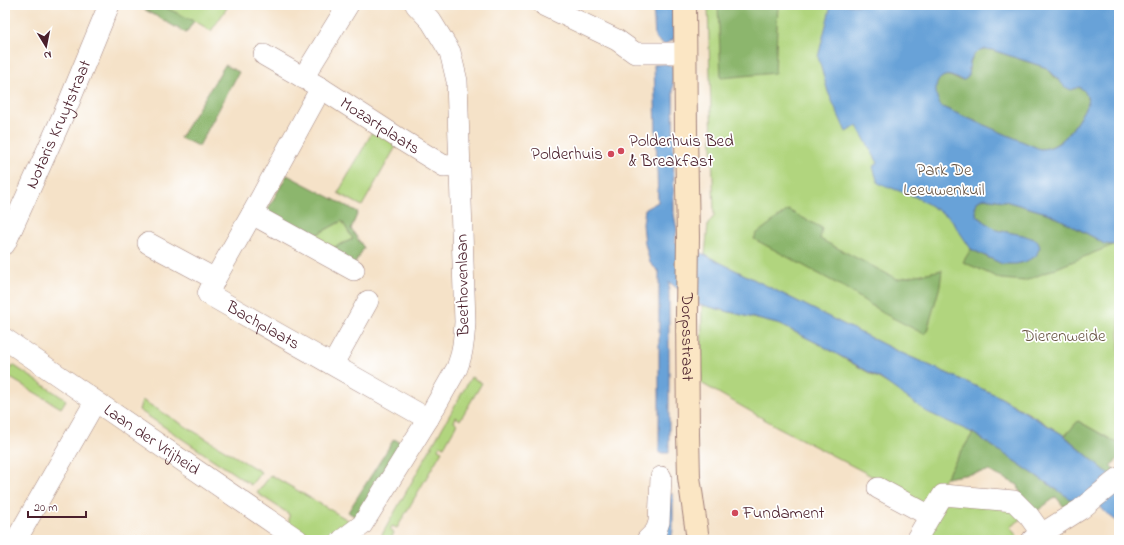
<svg xmlns="http://www.w3.org/2000/svg" width="1124" height="545" font-family="'Indie Flower',sans-serif">
<rect width="100%" height="100%" fill="#fff"/>
<filter id="ink" filterUnits="userSpaceOnUse"><feTurbulence type="fractalNoise" baseFrequency=".025" numOctaves="2"/><feDisplacementMap in="SourceGraphic" scale="8" xChannelSelector="R" yChannelSelector="G"/><feConvolveMatrix kernelMatrix="1 2 1 2 8 2 1 2 1" color-interpolation-filters="sRGB"/></filter>
<filter id="wash" filterUnits="userSpaceOnUse"><feTurbulence type="fractalNoise" baseFrequency=".012" numOctaves="4" result="noise"/><feDisplacementMap in="SourceGraphic" scale="16" xChannelSelector="R" yChannelSelector="G"/><feGaussianBlur stdDeviation="0.9" result="paint"/><feColorMatrix in="noise" values="0 0 0 0 0 0 0 0 0 0 0 0 0 0 0 0 0 1.4 0 .05"/><feComposite in="paint" operator="in"/></filter>
<g filter="url(#wash)">
<rect width="100%" height="100%" fill="#f5e2c8"/>
<!-- green -->
<path fill="#b1d57e" stroke="#7e7a54" d="M165,5H222L227,8L211,31L200,24L164,7Z
M708,5H1119V444L1078,421L1065,436L1035,417L998,396L895,350L705,255L708,224L714,216Z
M374,129L398,143L362,206L338,193Z
M342,221L353,239L326,251L306,240Z
M702,305L781,325L819,344L973,433L927,507L866,473L776,426L701,383Z
M13,365L66,400L61,408L7,376Z
M471,377L482,383L460,420L456,417L454,422L457,424L444,447L440,445L438,449L442,451L397,528L392,526L390,530L394,533L390,540H379Z
M142,400L261,472L251,485L139,410Z
M271,475L353,523L333,538H309L289,527V514L257,493Z
M945,501L1012,506L1023,518L1010,527L1019,539L997,540L995,537L992,540H923Z"/>
<!-- forest -->
<path fill="#8cb66d" stroke="#6b6a4c" d="M141,5H165L164,7L194,21L186,33L140,7Z
M718,5H778L775,73L721,78Z
M983,49L992,50L1047,68L1057,80L1083,89L1086,93L1088,103C1077,121 1065,148 1040,149L942,107C935,99 931,82 944,76C949,74 954,79 959,80C962,80 966,78 968,77C969,66 970,53 983,49Z
M225,65L239,72L199,146L180,138Z
M287,175L358,212L351,229L364,248L353,266L326,251L353,239L342,221L306,240L263,218Z
M983,198L1005,201L1050,214L1095,238L1104,244L1113,245L1025,281L1001,279L963,262L971,249C991,259 1002,267 1025,262L1023,235L996,230L977,216L975,208L977,202Z
M788,210L822,228L820,239L897,279L942,270L940,286L927,331L924,334L883,313L845,288L754,239L756,234Z
M1078,421L1119,444V458L1110,466L1115,471L1110,475L1065,436Z
M973,433L1075,502L1066,509L1056,497L1034,513L1023,503L1018,485L989,471L945,478Z
M394,439L404,444L357,518L348,512Z"/>
<!-- water -->
<path fill="#68a2d8" stroke="#596082" fill-rule="evenodd" d="M653,5H674V39L664,45L655,38Z
M831,5H1104L1115,8L1119,6V242L1113,245L1104,244L1095,238L1050,214L1005,201L983,198L977,202L975,208L977,216L996,230L1023,235L1037,240L1040,247L1036,256L1025,262L1016,264H1002L971,249L950,218L918,198L878,183L873,167L878,163L857,126L846,132L828,92L818,57ZM983,49L992,50L1047,68L1065,87L1071,90L1079,87C1086,91 1087,95 1088,103C1077,121 1065,149 1040,149L942,107C935,99 932,80 945,76C951,74 958,80 964,80L968,77C969,66 970,53 983,49Z
M664,64L673,66L674,214L677,230L675,242L705,255L895,350L998,396L1062,434L1110,475L1075,502L973,433L927,412L881,379L819,344L781,325L702,305H699L669,282V453H659V272L650,263L645,244L643,224L645,209L658,202L654,65Z
M1119,491V523L1106,513L1098,504Z
M664,494H673V530L671,540H659Z"/>
</g>
<g filter="url(#ink)">
<g fill="none" stroke-linecap="round" stroke-linejoin="round">
<defs>
<g id="street">
<path d="M544,5L617,40L635,53H685"/>
<path id="s1" d="M264,55L321,88L400,139L444,166L460,165"/>
<path d="M303,78L348,5"/>
<path d="M321,88L252,214L354,270"/>
<path id="s2" d="M148,243L215,279L208,294L428,419"/>
<path id="s3" d="M5,244L69,102L109,5"/>
<path d="M215,279L252,214"/>
<path id="s4" d="M5,339L298,540"/>
<path d="M333,364L368,301"/>
<path d="M878,488L930,516L916,540"/>
<path d="M930,516L943,495L1014,501L1029,516L1041,533"/>
<path d="M16,540L95,402"/>
<path d="M342,540L362,525L428,419L457,368C463,353 464,338 465,322L457,81L450,52L431,21L416,5"/>
<path d="M647,540L656,531L659,522L661,477"/>
<path d="M1032,540L1081,509L1119,478"/>
</g>
<g id="secondary">
<path id="s5" d="M685,5L686,134L688,237L687,314L688,435L689,477L698,540"/>
</g>
</defs>
<!-- street casing -->
<use href="#street" stroke="#a0807a" stroke-width="22"/>
<!-- secondary casing -->
<use href="#secondary" stroke="#a0807a" stroke-width="24"/>
<!-- street -->
<use href="#street" stroke="#fff" stroke-width="21"/>
<!-- secondary -->
<use href="#secondary" stroke="#fbe6c4" stroke-width="22"/>
</g>
</g>
<!-- markers -->
<g fill="#d1495b" stroke="#fff" stroke-width="1.5">
<circle cx="621" cy="151" r="4"/>
<circle cx="611" cy="154" r="4"/>
<circle cx="735" cy="513" r="4"/>
</g>
<g text-anchor="middle" dominant-baseline="central" stroke-width="3.5" stroke-linejoin="round" paint-order="stroke">
<!-- street labels -->
<g font-size="17" fill="#4a1f2b" stroke="#fff">
<text stroke="none"><textPath href="#s3" startOffset="131">Notaris Kruytstraat</textPath></text>
<text stroke="none"><textPath href="#s1" startOffset="136">Mozartplaats</textPath></text>
<text transform="translate(463 285) rotate(-91)">Beethovenlaan</text>
<text stroke="none"><textPath href="#s2" startOffset="156">Bachplaats</textPath></text>
<text stroke="none"><textPath href="#s5" startOffset="332">Dorpsstraat</textPath></text>
<text stroke="none"><textPath href="#s4" startOffset="178">Laan der Vrijheid</textPath></text>
</g>
<!-- poi labels -->
<g font-size="17" fill="#4a1f2b" stroke="#fff" text-anchor="start">
<text x="629" y="141">Polderhuis Bed<tspan x="629" dy="20">&amp; Breakfast</tspan></text>
<text x="603" y="154" text-anchor="end">Polderhuis</text>
<text x="743" y="513">Fundament</text>
</g>
<!-- park labels -->
<g font-size="17" fill="#695644" stroke="#fff">
<text x="944" y="170">Park De<tspan x="944" dy="20">Leeuwenkuil</tspan></text>
<text x="1064" y="336">Dierenweide</text>
</g>
</g>
<!-- margin -->
<rect width="1124" height="545" fill="none" stroke="#fff" stroke-width="20"/>
<!-- north arrow -->
<g transform="translate(46 46) rotate(170)" stroke="#ffffff" stroke-width="3" paint-order="stroke">
<path d="M0-3L7 15L0 10L-7 15Z" fill="#4a1f2b"/>
<text y="-6" font-size="11" font-weight="bold" text-anchor="middle" fill="#4a1f2b">N</text>
</g>
<!-- scale -->
<path d="M28 511v6h58v-6" fill="none" stroke="#4a1f2b" stroke-width="2"/>
<text x="34" y="511" font-size="12" fill="#4a1f2b" stroke="#ffffff" stroke-width="3" paint-order="stroke">20 m</text>
</svg>
